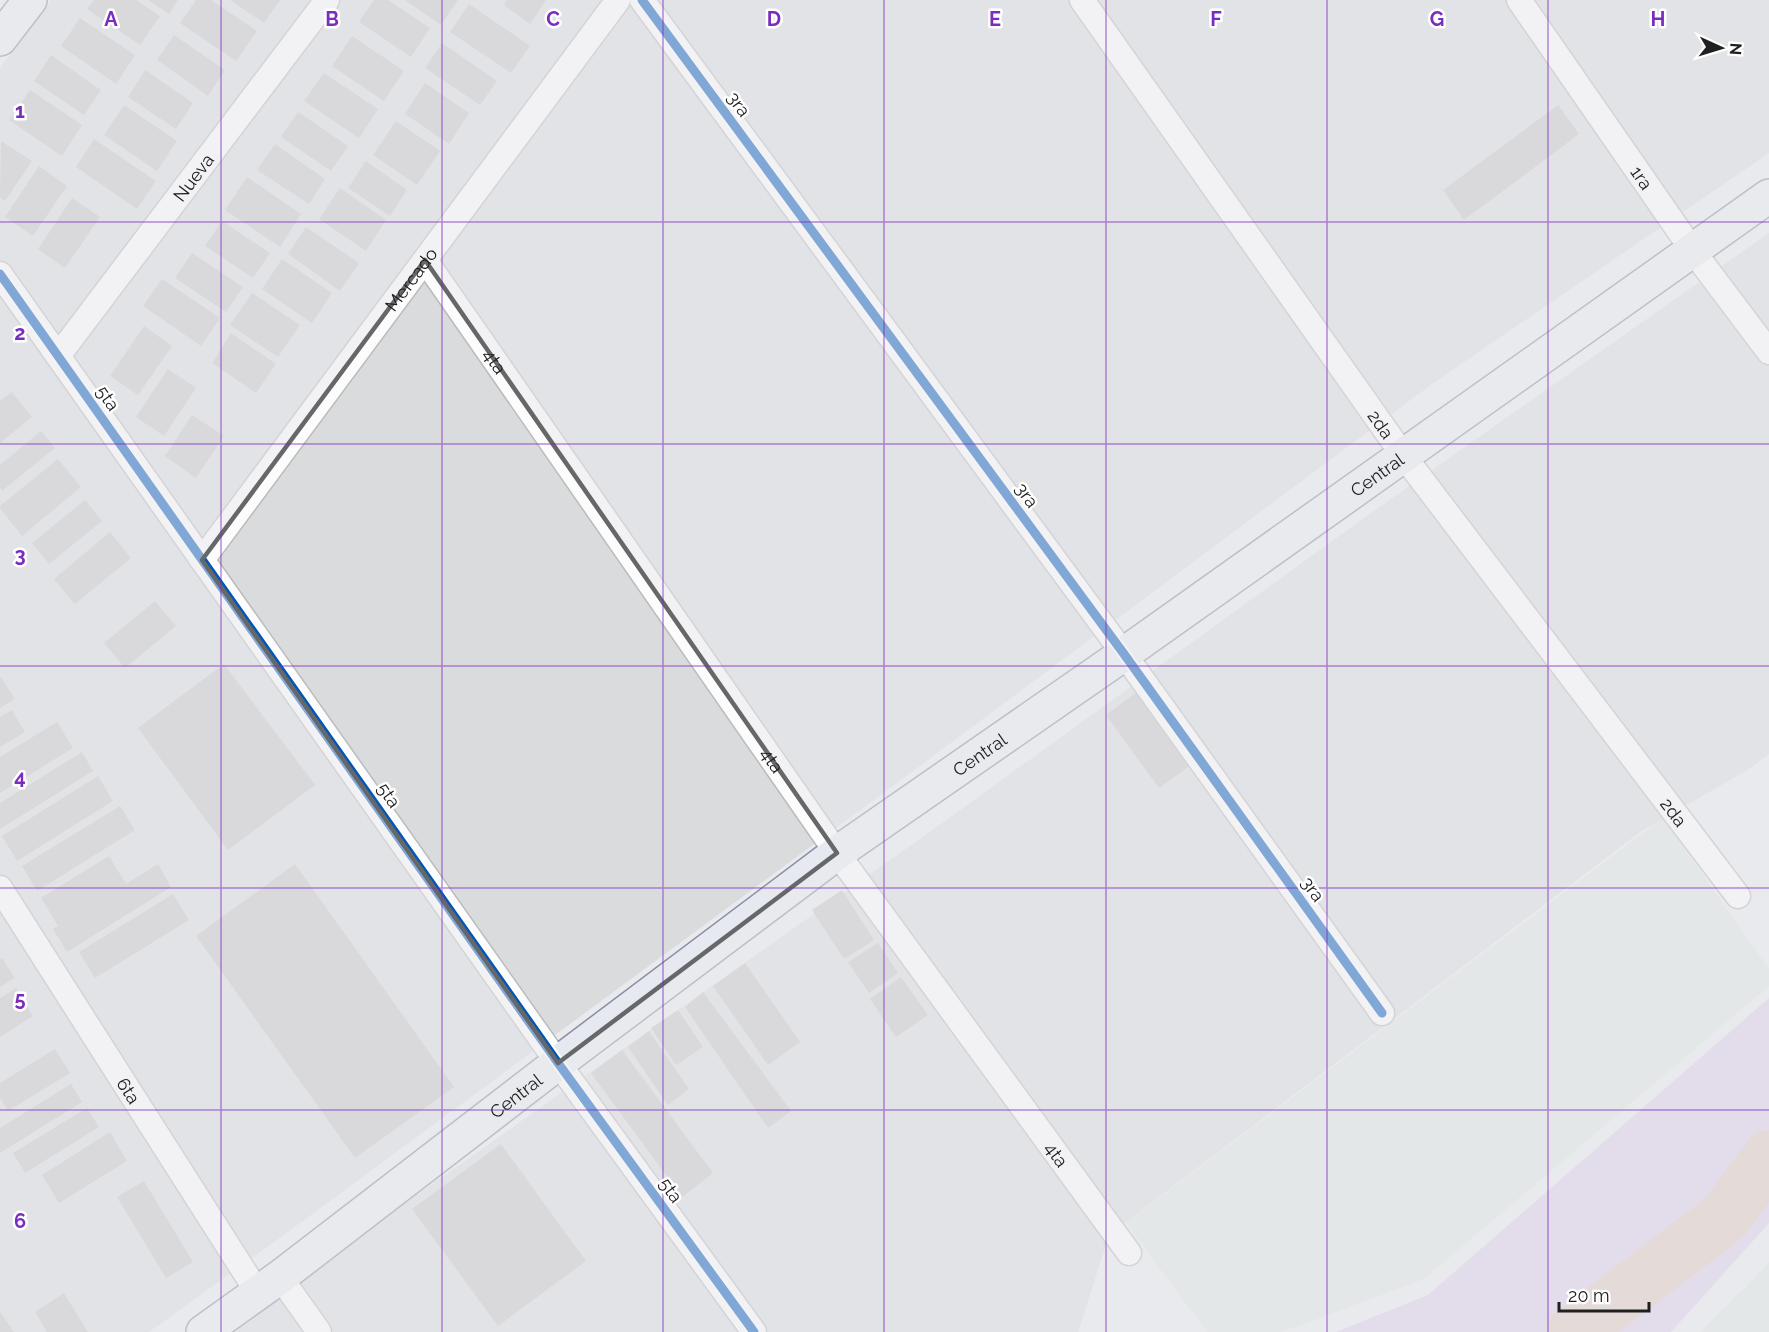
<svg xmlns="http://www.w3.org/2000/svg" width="1769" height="1332" font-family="Raleway,sans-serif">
<rect width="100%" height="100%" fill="#e9eaed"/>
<!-- residential -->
<path fill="#dadbdd" d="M51,0H1769V153L1432,384L897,783L281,1237L149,1332H0V68Z
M1769,233V754L1749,769L1640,832L1109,1235L1078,1332H226L256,1309L941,824L1364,518Z"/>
<!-- industrial -->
<path fill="#dde5e1" d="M1663,818L1769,969V986L1424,1279L1282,1332H1207L1126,1223Z
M1769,1262V1332H1700L1749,1284Z"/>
<!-- grass -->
<path fill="#dccce8" d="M1769,998V1223L1671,1332H1336L1428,1295Z"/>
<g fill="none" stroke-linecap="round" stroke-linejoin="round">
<!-- river -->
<path stroke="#ddcac0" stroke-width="54" d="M1574,1332L1724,1218L1769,1157"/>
</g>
<!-- building -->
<path fill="#c5c6c8" d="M94,0H136L160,16L140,45L87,9Z
M148,0H178L169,14Z
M196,0H211L257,31L236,61L180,23Z
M230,0H280L264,23Z
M374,0H388L430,28L411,57L359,22Z
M405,0H458L441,25Z
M507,0H546L530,24L504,5Z
M469,4L530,46L511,73L450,32Z
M80,18L135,55L116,84L61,46Z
M174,35L225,70L208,96L157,60Z
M352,36L404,71L384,101L332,66Z
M442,43L497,81L480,105L425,68Z
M51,55L101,90L84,115L34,81Z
M145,70L193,103L176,129L128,97Z
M324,73L378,109L359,138L304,101Z
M425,83L469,113L449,144L405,114Z
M30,90L82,125L62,156L9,120Z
M124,105L177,141L157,171L104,135Z
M1558,105L1579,134L1464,220L1443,190Z
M298,112L348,146L331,171L281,137Z
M396,121L440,151L417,185L373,155Z
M94,139L156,181L137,209L76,167Z
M1,141L32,161L5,201L0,197Z
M275,144L325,179L309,204L257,170Z
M366,161L407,190L390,216L348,188Z
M39,166L67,186L33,236L5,217Z
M247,177L301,214L280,247L225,210Z
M340,188L386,220L366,251L319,219Z
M72,198L100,217L65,268L38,249Z
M222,221L270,253L253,278L205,246Z
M306,227L359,263L340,291L288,254Z
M192,253L243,287L226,312L175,278Z
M282,259L332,293L312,323L262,289Z
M162,279L220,318L201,346L143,306Z
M252,293L300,325L278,357L230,325Z
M144,326L172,346L138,395L110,376Z
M231,333L276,364L256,393L212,363Z
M168,369L196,388L164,436L136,417Z
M12,392L32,417L0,443V401Z
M192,415L224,436L196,478L165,456Z
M41,431L55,448L2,491L0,488V465Z
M58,459L81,487L22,536L0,508V506Z
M85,500L102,521L49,564L32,543Z
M110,532L131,558L75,604L54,579Z
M155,601L176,626L125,668L104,643Z
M224,664L315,785L228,850L138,728Z
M0,676L15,699L0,708Z
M1137,692L1191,765L1159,788L1106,715Z
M12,710L25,732L0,747V717Z
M57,722L73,748L0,793V757Z
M82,752L93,771L0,829V803Z
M98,776L113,801L17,861L2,836Z
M120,806L135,830L37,891L22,866Z
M109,856L126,884L158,864L171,887L67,952L53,929L58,926L41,898Z
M295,864L454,1087L355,1158L196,936Z
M842,890L874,940L844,959L812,910Z
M173,894L189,920L95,978L79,952Z
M878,943L898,973L869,993L848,962Z
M2,958L15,978L0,987V959Z
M745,963L800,1042L768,1065L713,986Z
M901,977L928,1015L896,1037L870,999Z
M16,988L33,1016L0,1037V998Z
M703,992L791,1111L768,1128L685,1007Z
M678,1010L703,1047L676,1065L651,1028Z
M649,1031L689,1089L668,1105L628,1047Z
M55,1049L70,1073L8,1111L0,1098V1083Z
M622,1050L713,1173L682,1197L591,1073Z
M71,1084L82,1102L0,1153V1128Z
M87,1108L99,1127L25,1173L13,1153Z
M110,1132L127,1161L59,1203L42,1175Z
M501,1144L586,1261L498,1326L412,1209Z
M144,1181L193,1262L166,1278L117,1197Z
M64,1293L88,1332H47L35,1312Z
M0,1312L14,1332H0Z"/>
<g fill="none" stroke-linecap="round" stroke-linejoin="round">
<defs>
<g id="minor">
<path d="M642,0L1124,654L1382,1013"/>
<path id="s1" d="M1082,0L1403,455L1738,896"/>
<path id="s2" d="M1519,0L1693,251L1769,352"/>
<path id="s3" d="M425,260L837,853L1129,1253"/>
<path d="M0,274L558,1063L754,1332"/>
<path id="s4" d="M58,356L327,0"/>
<path id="s5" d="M202,560L618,0"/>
<path id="s6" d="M0,888L258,1293"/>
<path d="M280,1277L319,1332"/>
</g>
<g id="primary">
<path d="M0,39L30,0"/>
<path id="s7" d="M203,1332L280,1277L558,1063L837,853L1124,654L1769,196"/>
</g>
</defs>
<!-- minor casing -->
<use href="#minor" stroke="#babbbc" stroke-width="27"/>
<!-- primary casing -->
<use href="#primary" stroke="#888da2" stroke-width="36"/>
<!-- minor -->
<use href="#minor" stroke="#fcfcfc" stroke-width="24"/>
<!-- primary -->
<use href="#primary" stroke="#e6eaf0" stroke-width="33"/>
<defs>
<path id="cycleway" d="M642,0L1124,654L1382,1013
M0,274L558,1063L754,1332"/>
</defs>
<!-- cycleway casing -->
<use href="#cycleway" stroke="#fff" stroke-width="13"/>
<!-- cycleway -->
<use href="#cycleway" stroke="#0057b8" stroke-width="9"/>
</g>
<!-- marked area -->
<path d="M0 0H1769V1332H0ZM425,260L837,853L558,1063L202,560Z" fill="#e9eaed" fill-opacity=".55" fill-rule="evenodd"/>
<path fill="none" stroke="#666768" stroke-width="4.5" stroke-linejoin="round" d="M425,260L837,853L558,1063L202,560Z"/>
<!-- grid -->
<path fill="none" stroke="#7b2cbf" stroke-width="1.5" stroke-opacity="0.55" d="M221,0V1332M442,0V1332M663,0V1332M884,0V1332M1106,0V1332M1327,0V1332M1548,0V1332M0,222H1769M0,444H1769M0,666H1769M0,888H1769M0,1110H1769"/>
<g text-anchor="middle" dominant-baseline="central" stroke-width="5" stroke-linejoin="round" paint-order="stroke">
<!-- street labels -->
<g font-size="18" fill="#202020" stroke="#fff">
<text transform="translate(739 104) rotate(54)">3ra</text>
<text stroke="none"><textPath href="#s4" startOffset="224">Nueva</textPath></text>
<text stroke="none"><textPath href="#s2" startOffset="216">1ra</textPath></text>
<text stroke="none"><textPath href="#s5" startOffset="350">Mercado</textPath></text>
<text stroke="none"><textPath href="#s3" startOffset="123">4ta</textPath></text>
<text transform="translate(108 398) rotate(55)">5ta</text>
<text stroke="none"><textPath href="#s1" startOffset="519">2da</textPath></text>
<text stroke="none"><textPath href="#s7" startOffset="1454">Central</textPath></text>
<text transform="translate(1027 495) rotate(54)">3ra</text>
<text stroke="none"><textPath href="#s7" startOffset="968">Central</textPath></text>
<text stroke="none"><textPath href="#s3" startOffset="609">4ta</textPath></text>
<text transform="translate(389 795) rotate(55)">5ta</text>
<text stroke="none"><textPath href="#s1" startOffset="1005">2da</textPath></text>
<text transform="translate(1313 889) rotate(54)">3ra</text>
<text stroke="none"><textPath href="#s6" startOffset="240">6ta</textPath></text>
<text stroke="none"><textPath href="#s7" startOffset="392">Central</textPath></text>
<text stroke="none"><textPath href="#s3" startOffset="1095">4ta</textPath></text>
<text transform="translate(671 1190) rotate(54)">5ta</text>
</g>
</g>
<g font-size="20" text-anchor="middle" font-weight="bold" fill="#7b2cbf" stroke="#fff" stroke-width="5" stroke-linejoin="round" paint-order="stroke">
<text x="111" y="26">A</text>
<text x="332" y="26">B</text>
<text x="553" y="26">C</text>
<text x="774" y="26">D</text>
<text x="995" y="26">E</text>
<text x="1216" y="26">F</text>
<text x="1437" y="26">G</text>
<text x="1658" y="26">H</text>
<text x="20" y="118">1</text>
<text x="20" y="340">2</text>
<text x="20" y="562">3</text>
<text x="20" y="784">4</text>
<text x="20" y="1006">5</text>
<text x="20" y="1228">6</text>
</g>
<!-- north arrow -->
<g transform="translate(1721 48) rotate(94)" stroke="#ffffff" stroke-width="4.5" paint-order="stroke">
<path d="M0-4.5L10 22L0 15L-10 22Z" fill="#202020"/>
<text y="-9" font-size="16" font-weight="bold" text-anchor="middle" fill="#202020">N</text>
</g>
<!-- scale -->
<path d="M1559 1302v9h90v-9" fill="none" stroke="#202020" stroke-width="3"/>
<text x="1568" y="1302" font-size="18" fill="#202020" stroke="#ffffff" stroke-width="4.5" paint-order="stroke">20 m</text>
</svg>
